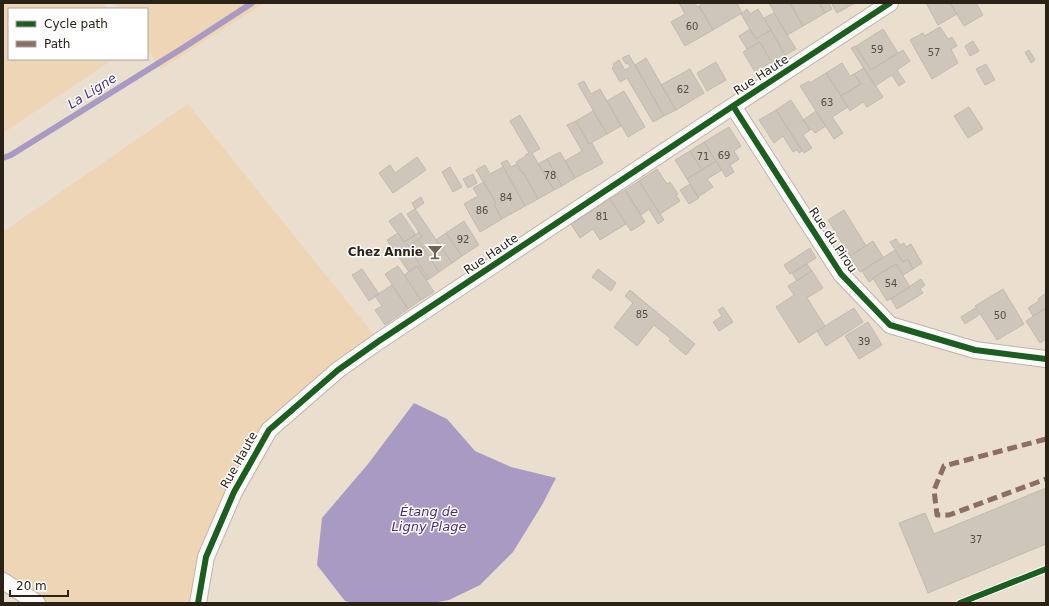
<svg xmlns="http://www.w3.org/2000/svg" width="1049" height="606" font-family="'DejaVu Sans',sans-serif">
<rect width="100%" height="100%" fill="#eadecf"/>
<!-- green -->
<path fill="#eed5b6" d="M3,3H103L107,9H9V59H114L3,133Z
M114,3H264L161,69L147,49V9H119Z
M188,104L379,341L269,430L234,492L198,603H37L3,581V232Z"/>
<!-- water -->
<path fill="#a89ac3" d="M414,403L447,419L475,451L511,467L556,478L542,505L513,552L480,585L449,600L432,603H353L345,601L317,565L322,518L368,464Z"/>
<g fill="none" stroke-linecap="round" stroke-linejoin="round">
<!-- stream -->
<path stroke="#a89ac3" stroke-width="6" d="M3,158L11,155L186,46L252,3"/>
</g>
<!-- building -->
<path fill="#cec6ba" stroke="#c3baae" d="M679,3H695L697,7L699,6L713,30L685,46L671,22L685,14Z
M704,3H737L742,13L713,30L699,6Z
M769,3H790L803,26L787,35Z
M792,3H819L825,13L803,26L790,4Z
M819,3H829L832,9L825,13Z
M831,3H855L837,13Z
M926,3H950L957,14L938,25Z
M950,3H976L983,15L964,26Z
M747,9L750,14L758,9L771,30L756,39L741,14Z
M774,13L796,49L785,55L764,18Z
M940,27L948,39L952,37L957,46L951,49L958,63L932,79L910,40L923,33L924,36Z
M750,29L756,39L771,30L785,55L772,63L760,42L747,49L739,36Z
M883,29L898,53L871,70L856,46Z
M973,41L979,51L970,56L965,46Z
M760,42L771,62L755,72L743,52Z
M855,46L871,70L903,50L910,61L897,70L905,82L899,86L892,75L875,86L851,48Z
M1029,50L1035,60L1031,63L1025,52Z
M629,55L664,116L653,122L627,78L620,82L612,68L614,66L613,64L619,60L625,70L630,67L628,63L626,64L622,58Z
M646,58L676,110L664,116L635,65Z
M716,62L726,80L707,91L697,73Z
M842,63L850,76L854,74L861,84L841,96L826,73Z
M986,64L995,80L985,85L976,69Z
M864,68L883,97L867,107L863,102L850,111L841,96L861,84L854,74Z
M690,69L704,93L676,110L661,85Z
M826,73L848,107L832,117L843,133L834,139L800,86L809,81L810,83Z
M584,81L591,94L600,89L621,126L607,134L578,84Z
M624,91L645,127L628,137L607,101Z
M791,100L810,130L803,135L812,148L804,153L776,110Z
M969,107L983,129L968,138L954,116Z
M776,110L802,151L799,153L797,150L793,152L783,136L774,143L759,120Z
M593,111L607,134L589,144L576,121Z
M816,111L826,126L815,133L812,129L810,130L803,120Z
M520,115L540,149L532,153L554,190L538,199L523,172L522,173L516,162L526,156L525,155L529,153L510,121Z
M576,121L589,144L592,143L603,163L575,178L565,161L582,151L567,125Z
M729,127L741,146L734,151L739,159L730,165L734,172L726,177L704,142Z
M704,142L716,161L702,170L690,151Z
M690,151L702,170L687,179L675,160Z
M560,152L575,178L562,186L547,159Z
M417,157L426,170L393,193L379,173L390,165L395,173Z
M547,159L562,186L554,190L538,164Z
M507,160L511,167L517,164L522,173L523,172L538,199L525,206L501,163Z
M716,161L722,170L707,179L713,187L698,197L687,179Z
M485,165L490,174L503,167L525,206L502,219L494,205L496,203L476,170Z
M450,167L462,187L453,192L442,172Z
M657,169L667,184L670,182L678,194L676,195L680,201L660,214L639,181Z
M473,174L477,183L468,188L463,179Z
M639,181L664,220L658,224L649,209L641,215L625,190Z
M484,182L496,203L494,205L502,219L480,232L464,204L478,196L473,188Z
M690,184L699,198L689,204L680,190Z
M625,190L645,222L631,231L610,199Z
M421,197L424,203L415,209L412,203Z
M610,199L626,224L600,240L593,229L580,238L571,224Z
M415,209L452,263L439,272L418,240L422,237L407,214Z
M844,210L866,246L850,256L828,220Z
M401,213L416,235L404,242L389,221Z
M464,221L479,245L462,256L446,233Z
M419,232L422,237L408,247L429,279L427,280L417,266L409,272L387,240L398,233L404,242Z
M446,233L462,256L452,263L436,240Z
M896,239L900,245L904,243L906,247L911,244L922,263L913,269L908,259L903,262L890,242Z
M418,240L439,272L429,279L408,247Z
M873,241L883,257L860,272L850,256Z
M810,248L816,258L790,274L784,265Z
M895,250L903,262L908,259L913,269L903,275L896,264L873,278V279L869,282L862,271Z
M807,264L812,271L797,281L792,273Z
M896,264L910,287L887,301L873,278Z
M398,266L421,300L408,309L385,274Z
M417,266L434,292L421,300L404,275Z
M362,269L379,294L369,301L352,275Z
M598,269L616,283L611,291L592,277Z
M812,271L823,288L807,298L825,326L799,343L776,307L794,295L788,286Z
M921,279L925,285L920,289L923,293L897,309L891,299Z
M392,285L408,309L385,325L375,310L382,306L375,296Z
M1003,289L1024,324L997,340L975,306Z
M630,290L695,344L686,355L669,341L671,339L654,325L637,346L614,327L633,303L625,296Z
M1046,293V308L1033,316L1028,308L1039,301L1038,299Z
M723,307L733,322L719,331L713,322L722,316L718,310Z
M854,308L863,322L826,346L817,331Z
M975,308L979,315L965,324L961,317Z
M1044,309L1046,312V339L1040,343L1026,321Z
M868,322L882,345L859,359L845,336Z
M1046,488V544L928,593L899,523L925,513L934,534Z"/>
<g fill="none" stroke-linecap="round" stroke-linejoin="round">
<defs>
<path id="minor" d="M733,106L841,274L890,325L975,350L1046,359
M3,581L37,603
M198,603L206,557L234,492L269,430L338,370L379,341L733,106L890,3"/>
</defs>
<!-- minor casing -->
<use href="#minor" stroke="#bdb4a8" stroke-width="18"/>
<!-- minor -->
<use href="#minor" stroke="#fcfaf8" stroke-width="16"/>
<!-- quiet -->
<path stroke="#8d6e63" stroke-width="5" stroke-dasharray="10 5" stroke-linecap="butt" d="M1046,439L944,466L934,490L937,515H949L1046,479"/>
<defs>
<path id="cycleway" d="M733,106L841,274L890,325L975,350L1046,359
M198,603L206,557L234,492L269,430L338,370L379,341L733,106L890,3
M960,603L1046,569"/>
</defs>
<!-- cycleway casing -->
<use href="#cycleway" stroke="#fff" stroke-width="8"/>
<!-- cycleway -->
<use href="#cycleway" stroke="#1b5e20" stroke-width="6"/>
</g>
<!-- icons -->
<defs>
<symbol id="bar-bare" viewBox="-9 -9 18 18"><path d="M-6-5H6L.8 .8V4.5H3.5V6h-7V4.5H-.8V.8Z" fill="#6d6357" stroke="#fff" stroke-width="2.5" paint-order="stroke"/></symbol>
</defs>
<g fill-rule="evenodd">
<use href="#bar-bare" x="424" y="241" width="22" height="22"/>
</g>
<g text-anchor="middle" dominant-baseline="central" stroke-width="3" stroke-linejoin="round" paint-order="stroke">
<!-- number labels -->
<g font-size="10" fill="#564d42">
<text x="692" y="26">60</text>
<text x="877" y="49">59</text>
<text x="934" y="52">57</text>
<text x="683" y="89">62</text>
<text x="827" y="102">63</text>
<text x="724" y="155">69</text>
<text x="703" y="156">71</text>
<text x="550" y="175">78</text>
<text x="506" y="197">84</text>
<text x="482" y="210">86</text>
<text x="602" y="216">81</text>
<text x="463" y="239">92</text>
<text x="891" y="283">54</text>
<text x="642" y="314">85</text>
<text x="1000" y="315">50</text>
<text x="864" y="341">39</text>
<text x="976" y="539">37</text>
</g>
<!-- street labels -->
<g font-size="12" fill="#2a2117" stroke="#fff">
<text transform="translate(761 75) rotate(-33)">Rue Haute</text>
<text transform="translate(833 240) rotate(56)">Rue du Pirou</text>
<text transform="translate(491 254) rotate(-34)">Rue Haute</text>
<text transform="translate(239 460) rotate(-61)">Rue Haute</text>
</g>
<!-- poi labels -->
<g font-size="12" font-weight="bold" fill="#2a2117" stroke="#fff" text-anchor="end">
<text x="423" y="252">Chez Annie</text>
</g>
<!-- water labels -->
<g font-size="13" font-style="italic" fill="#482f7e" stroke="#fff">
<text transform="translate(92 91) rotate(-32)">La Ligne</text>
<text x="429" y="511">Étang de<tspan x="429" dy="15">Ligny Plage</tspan></text>
</g>
</g>
<!-- border -->
<rect width="1049" height="606" fill="none" stroke="#2a2117" stroke-width="8"/>
<!-- legend -->
<rect x="8" y="8" width="140" height="52" fill="#ffffff" stroke="#aaa6a2"/>
<rect x="16" y="21" width="20" height="6" fill="#1b5e20" stroke="#aaa6a2"/>
<text x="44" y="28" font-size="12" fill="#2a2117">Cycle path</text>
<rect x="16" y="41" width="20" height="6" fill="#8d6e63" stroke="#aaa6a2"/>
<text x="44" y="48" font-size="12" fill="#2a2117">Path</text>
<!-- scale -->
<path d="M10 590v6h58v-6" fill="none" stroke="#2a2117" stroke-width="2"/>
<text x="16" y="590" font-size="12" fill="#2a2117" stroke="#ffffff" stroke-width="3" paint-order="stroke">20 m</text>
</svg>
